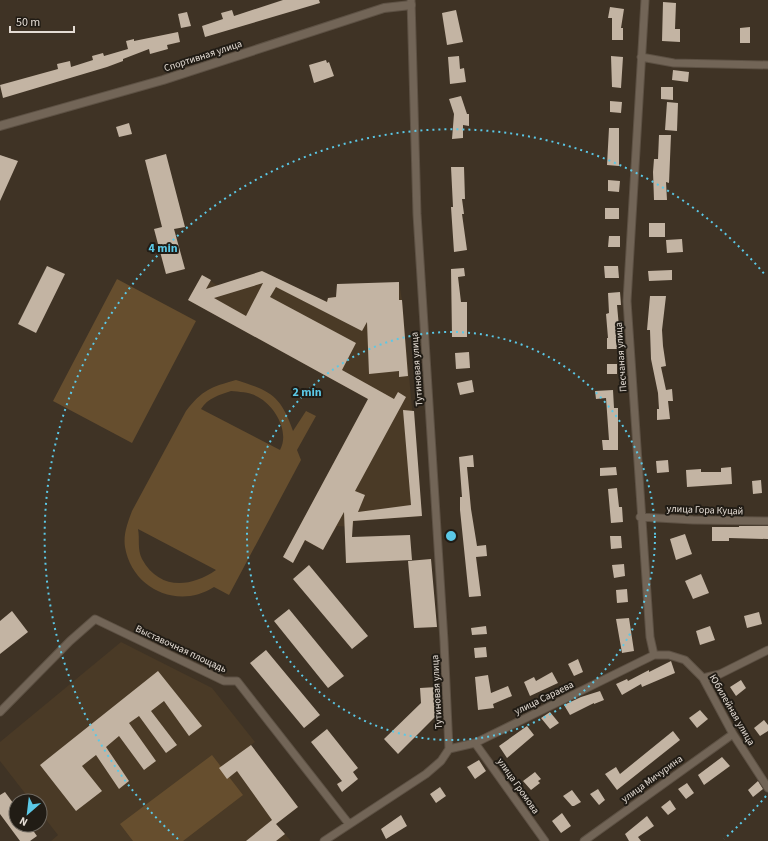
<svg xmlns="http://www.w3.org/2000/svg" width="768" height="841" font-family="'Source Sans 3',sans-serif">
<rect width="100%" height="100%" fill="#3f3325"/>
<!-- built -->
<path fill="#4a3a26" d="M262,271L326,302L328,298L399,282L402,300L422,516L354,521L353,527L337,526L323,550L305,541L293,563L283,557L368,399L188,300L202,275L218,286Z
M121,642L212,688L255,742L251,745L298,807L276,824L291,841H51L58,835L40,812V801H31L0,761V742Z"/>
<!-- green -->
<path fill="#664e2e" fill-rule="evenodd" d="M117,279L196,321L132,443L53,401Z
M236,380C271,391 281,396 293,431L306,411L316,416L297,450L301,460L229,595L214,587C178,610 132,589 125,547C123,534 128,522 132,511L186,411C202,390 211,387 236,380ZM231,391C240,392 250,392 258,397C275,406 290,432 280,450L201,409C208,398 219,395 231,391ZM138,529L216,570C190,588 159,590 142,559C137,549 140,539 138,529Z
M212,755L243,795L183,841H133L120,824Z"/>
<!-- building -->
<path fill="#c3b4a3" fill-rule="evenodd" d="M283,0H319L320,3L205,37L202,26L223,19L221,13L232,10L234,16Z
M663,2L676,3L675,29H680V42L662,41Z
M610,7L624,9L621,28H623V40H612V18H608Z
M456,10L463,42L447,45L442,13Z
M187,12L191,26L181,28L178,14Z
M750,27V43H740V28Z
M178,32L180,42L167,45L168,49L150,54L149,49L123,59V61L107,67L3,98L0,85L58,69L57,64L70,61L71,67L93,60L92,56L103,53L104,56L128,49L126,41L134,39V41Z
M459,56L460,69L464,68L466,82L450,84L448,57Z
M611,56L623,57L621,88L612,87Z
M326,60L327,63L329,62L334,76L314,83L309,65Z
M673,70L689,72L688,82L672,80Z
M661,87H673V100L661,99Z
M461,96L467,114H469V126L463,125V138L452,139L454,114L449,99Z
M610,101L622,102L621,113L610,112Z
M667,102L678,103L677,131L665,130Z
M129,123L132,134L119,137L116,127Z
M609,128H619V166L607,165Z
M659,135H671L669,183L666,182L667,200H654L653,172L654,159H658Z
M166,154L185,227L174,229L185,269L166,274L154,229L162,227L145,160Z
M0,155L18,161L0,201Z
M451,167H464L465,199H462L464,214H462L467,250L454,252L451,207H453Z
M608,180L620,181L619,192L608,191Z
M605,208H619V219H605Z
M649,223H665V237H649Z
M609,236H620V247H608Z
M682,239L683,252L667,253L666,240Z
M47,266L65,274L36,333L18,324Z
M604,266H618L619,278H605Z
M464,268L465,276L458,277L461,302H467V337H452L451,269Z
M672,270V280L649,281L648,271Z
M262,271L327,302L328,298L336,297L337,284L399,282V300H402L408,376L399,377V371L369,374L367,322L362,331L276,287L270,297L356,343L342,370L394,399L398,392L406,397L355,491L365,495L358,512L411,505L403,410L414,411L422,516L353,521L352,537L410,535L412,560L346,563L344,512L323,550L305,540L293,563L283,557L368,399L188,300L202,275L211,280L206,289ZM263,283L246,316L214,298Z
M620,292L621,305H617L619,327H617V349H607V338H608L606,314L609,313L608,293Z
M650,296H666L662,330L663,346L666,366L661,367L666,390L672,389L673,401H668L670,419L657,420V409H659L658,393L651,359L650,330H647Z
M469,352L470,368L456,369L455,353Z
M607,364H617V374H607Z
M472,380L474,392L460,395L457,383Z
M613,390L614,408H618V450H603L602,440H609L606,398L596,399L595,391Z
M473,455L474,467H467L471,509L477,546L486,545L487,556L476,557L481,596L469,597L460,510V497H462L459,457Z
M668,460L669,472L657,473L656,461Z
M616,467L617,475L600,476V468Z
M731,467L732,484L687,487L686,470L701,469V472H721V468Z
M761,480L762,493L753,494L752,481Z
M617,488L619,507H622L623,522L611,523L608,489Z
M739,526H768V539L729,538V541H712V527H739Z
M685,534L692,554L676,560L670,539Z
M610,536H621L622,548L611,549Z
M431,559L437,627L414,628L408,561Z
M624,564L625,576L614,578L612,565Z
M309,565L368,636L352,649L293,579Z
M701,574L709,593L693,599L685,581Z
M627,589L628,602L617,603L616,590Z
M289,609L344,676L328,688L274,621Z
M12,611L28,632L0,654V621Z
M759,612L762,624L747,628L744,616Z
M629,618L634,651L622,653L616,619Z
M486,626L487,634L472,635L471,628Z
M710,626L715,640L700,645L696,631Z
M486,647L487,657L475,658L474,648Z
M266,650L320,715L304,728L250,663Z
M578,659L583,672L574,676L568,664Z
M671,661L675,673L642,687L641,684L622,695L616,684L627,679L628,681L649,670V672Z
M158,671L202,726L189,736L164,701L151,711L177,745L166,753L139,716L129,723L156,761L144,770L119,736L106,747L129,781L119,789L96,755L82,766L102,791L76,811L40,765Z
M552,672L558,683L530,696L524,682L534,677L536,681Z
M488,675L491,693L508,686L512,696L493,704L494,708L478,710L475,677Z
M741,680L746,688L736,696L730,687Z
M437,687L439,713L398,754L384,739L421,703L420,688Z
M600,691L604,700L594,704V703L570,715L564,705L581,697Z
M700,710L708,719L697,728L689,718Z
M550,712L559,723L550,729L541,718Z
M764,720L768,725V731L760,736L754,728Z
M527,726L534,735L507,758L499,746Z
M327,729L358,768L353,772L358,779L342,792L337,784L342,781L311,742Z
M673,731L680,740L617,790L605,774L616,767L620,774Z
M251,745L298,807L276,824L285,834L276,841H246L272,820L237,771L227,779L219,768Z
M722,757L730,766L704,785L698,775Z
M479,760L486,771L475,779L467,767Z
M535,772L541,779L538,781L540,783L531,790L523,781Z
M758,781L763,789L753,797L748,790Z
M687,783L694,793L686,799L678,789Z
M440,787L446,796L436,803L430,794Z
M598,789L605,800L599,805L590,794Z
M572,790L581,802L574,806H572L563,796Z
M5,792L16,807V825H29L37,836L30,841H20L0,814V795Z
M670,800L676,809L668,815L661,807Z
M562,813L571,826L561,833L552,821Z
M401,815L407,826L386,839L381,829Z
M647,816L654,826L638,837L641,841H629L625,834Z"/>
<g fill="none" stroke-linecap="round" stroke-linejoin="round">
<defs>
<path id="minor" d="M645,0L627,301L650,637L654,655
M641,57L674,63L768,65
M640,517L693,520L768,521
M703,678L720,674L768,650
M0,712L70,641L95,619L224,681H237L349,824
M475,743L545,841
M449,749L475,743L654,655H669L685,660L703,678L733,734L768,788
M324,841L426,774L441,761L449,749L444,641L417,214L411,0
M584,841L733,734"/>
<path id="tertiary" d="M0,126L163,80L384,8L411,5"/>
</defs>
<!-- minor casing -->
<use href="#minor" stroke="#5d5144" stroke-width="9"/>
<!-- tertiary casing -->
<use href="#tertiary" stroke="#5d5144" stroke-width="10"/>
<!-- minor -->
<use href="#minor" stroke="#726557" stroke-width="7"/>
<!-- tertiary -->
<use href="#tertiary" stroke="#726557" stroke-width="8"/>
</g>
<!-- distance rings -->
<g fill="none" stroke="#5bc8e6" stroke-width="2" stroke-dasharray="2 4">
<circle cx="451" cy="536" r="204"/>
<path d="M766 796A408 408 0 0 1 724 839M178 839A408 408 0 1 1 766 276"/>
</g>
<g text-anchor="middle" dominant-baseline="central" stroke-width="4" stroke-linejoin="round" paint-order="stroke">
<!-- street labels -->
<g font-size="10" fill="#e4dcd4" stroke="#211c15">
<text transform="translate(203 56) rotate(-18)">Спортивная улица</text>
<text transform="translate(621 357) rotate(-94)">Песчаная улица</text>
<text transform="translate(417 369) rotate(-94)">Тутиновая улица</text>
<text transform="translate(705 510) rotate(2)">улица Гора Куцай</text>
<text transform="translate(181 649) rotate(25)">Выставочная площадь</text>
<text transform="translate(437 692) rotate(-93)">Тутиновая улица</text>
<text transform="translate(544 698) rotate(-26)">улица Сараева</text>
<text transform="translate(732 710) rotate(60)">Юбилейная улица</text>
<text transform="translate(652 779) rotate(-36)">улица Мичурина</text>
<text transform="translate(518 786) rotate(55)">улица Громова</text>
</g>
</g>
<circle cx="451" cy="536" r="6" fill="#5bc8e6" stroke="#211c15" stroke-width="2"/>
<g font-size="12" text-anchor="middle" font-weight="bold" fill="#5bc8e6" stroke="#211c15" stroke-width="4" stroke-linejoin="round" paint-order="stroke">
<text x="163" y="252">4 min</text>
<text x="307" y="396">2 min</text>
</g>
<!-- north arrow -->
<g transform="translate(28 813) rotate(208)"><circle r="19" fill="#211c15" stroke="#6f6961"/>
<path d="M0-3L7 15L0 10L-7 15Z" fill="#5bc8e6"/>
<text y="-6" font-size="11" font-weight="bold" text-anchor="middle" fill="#e4dcd4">N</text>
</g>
<!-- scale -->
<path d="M10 26v6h64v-6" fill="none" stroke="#e4dcd4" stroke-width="2"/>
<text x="16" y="26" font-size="12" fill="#e4dcd4" stroke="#211c15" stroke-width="3" paint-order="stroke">50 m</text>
</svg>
